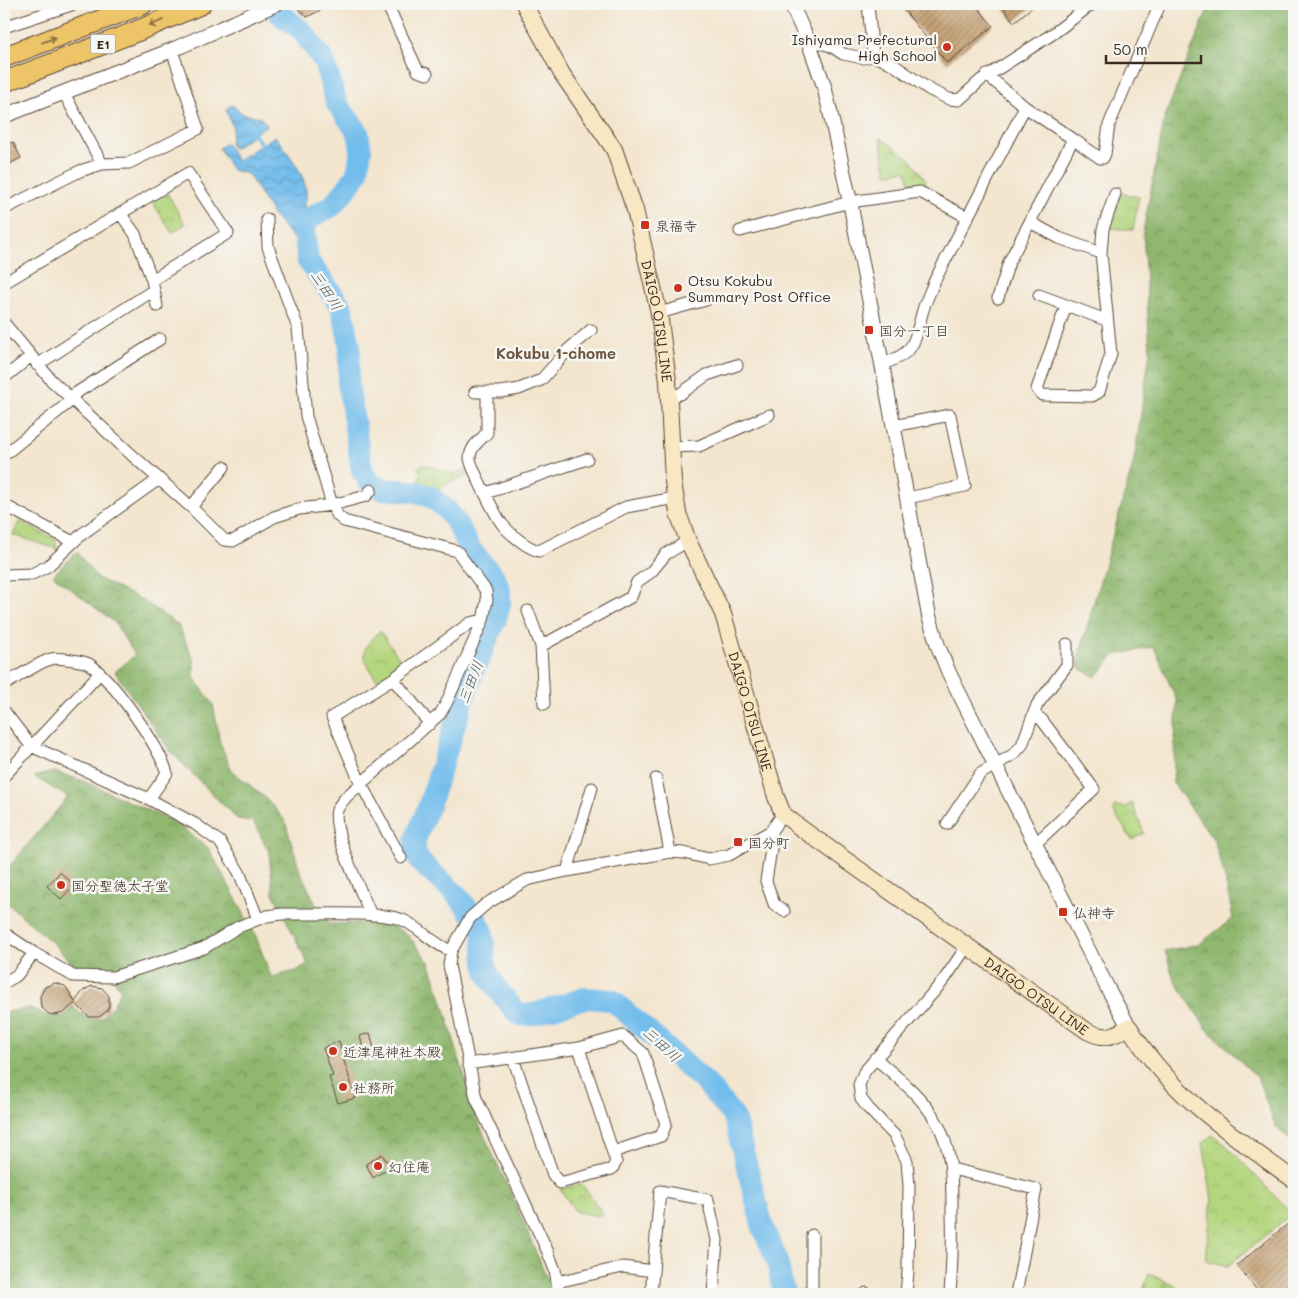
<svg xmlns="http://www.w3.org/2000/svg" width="1298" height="1298" font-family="Mali,'Klee One',sans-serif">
<defs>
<pattern id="forest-crowns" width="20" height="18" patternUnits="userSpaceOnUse" patternTransform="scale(1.25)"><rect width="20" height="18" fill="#8fb76e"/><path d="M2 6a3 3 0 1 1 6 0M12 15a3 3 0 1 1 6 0" fill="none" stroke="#76955a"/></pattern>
<pattern id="cemetery-stones" width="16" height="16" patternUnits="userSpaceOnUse" patternTransform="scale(1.25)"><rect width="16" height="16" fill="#b4d67f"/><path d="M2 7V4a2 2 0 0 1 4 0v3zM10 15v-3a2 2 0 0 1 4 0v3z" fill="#9cb86d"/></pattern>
<pattern id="park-crowns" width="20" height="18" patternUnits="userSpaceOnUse" patternTransform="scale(1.25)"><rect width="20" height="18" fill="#b4d67f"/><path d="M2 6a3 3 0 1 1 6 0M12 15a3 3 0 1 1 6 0" fill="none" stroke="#9cb86d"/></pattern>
<pattern id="water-waves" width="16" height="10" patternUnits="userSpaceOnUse" patternTransform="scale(1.25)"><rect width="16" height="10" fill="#73bdec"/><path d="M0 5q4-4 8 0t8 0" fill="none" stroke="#609abf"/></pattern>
<pattern id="building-hatch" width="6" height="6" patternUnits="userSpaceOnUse" patternTransform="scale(1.25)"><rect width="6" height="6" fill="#c6a378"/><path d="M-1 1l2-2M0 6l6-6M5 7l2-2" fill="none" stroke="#a28562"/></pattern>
</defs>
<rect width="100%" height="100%" fill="#f6f6f2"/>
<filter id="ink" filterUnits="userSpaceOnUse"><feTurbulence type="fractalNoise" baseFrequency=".02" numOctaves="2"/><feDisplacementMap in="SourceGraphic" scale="10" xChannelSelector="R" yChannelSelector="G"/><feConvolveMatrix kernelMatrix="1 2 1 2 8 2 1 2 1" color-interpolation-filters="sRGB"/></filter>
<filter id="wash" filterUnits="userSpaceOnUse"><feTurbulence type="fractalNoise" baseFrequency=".0096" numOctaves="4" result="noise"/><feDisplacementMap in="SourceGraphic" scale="20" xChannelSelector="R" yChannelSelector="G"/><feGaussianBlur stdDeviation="1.12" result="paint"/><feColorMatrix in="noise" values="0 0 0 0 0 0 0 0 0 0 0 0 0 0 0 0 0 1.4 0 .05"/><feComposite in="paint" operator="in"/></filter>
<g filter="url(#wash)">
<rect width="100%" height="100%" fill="#f3e5ce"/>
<!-- forest -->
<path fill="url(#forest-crowns)" stroke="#657046" d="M1210,4H1294V1144L1276,1127L1257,1077L1206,1028L1174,979L1165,951L1200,944L1233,918L1224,874L1214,840L1173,783L1177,701L1154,647L1115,655L1096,677L1079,668V655L1134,461L1150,351L1143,232L1165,116Z
M77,552L97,578L144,601L178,625L194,660V678L213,704L220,743L232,771L267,799L285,821L300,871L317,907L330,924L383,922L407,934L429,962L442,999L477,1120L514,1200L550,1286L551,1294H4V1020L6,1012L30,1008L51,1017L65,1015L73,1006C82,1016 89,1020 102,1018L113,1005L121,990L107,969L76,968L54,944L4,900V873L68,797L34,777L54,772L81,780L176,823L209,849L255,934L271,977L296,971L308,964L273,893L269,852L253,821L237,819L171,752L115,672L135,655L114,622L53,575Z"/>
<!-- cemetery -->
<path fill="url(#cemetery-stones)" stroke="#78804e" d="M1149,1274L1179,1287V1294H1141Z"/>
<!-- park -->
<path fill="url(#park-crowns)" stroke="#78804e" d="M880,137L907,157L908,156L926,180L924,187L916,188L915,183H910L906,170L887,174Z
M166,191L185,224L172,233L151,200Z
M1120,193L1139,197L1133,230L1110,228Z
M423,464L452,474L468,468L471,474L444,485L434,495L417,485L421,473L417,469Z
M19,521L55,539L57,549L13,535Z
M380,631L403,663L378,681C362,661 358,648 380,631Z
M1132,803L1144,833L1132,840L1113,811L1115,806L1125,807Z
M1212,1135L1226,1145L1292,1214L1228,1266L1206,1260L1212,1199L1203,1143Z
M582,1184L603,1214L599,1216L576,1212L560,1189Z"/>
<!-- water -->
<path fill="url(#water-waves)" stroke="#577485" d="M232,105L243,114L260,117L267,125L233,149L230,141L233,128L226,109Z
M275,136C287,153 309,176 306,199C303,215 299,219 302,237L296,241L275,218L248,174L232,170L219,148L226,143L237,161Z"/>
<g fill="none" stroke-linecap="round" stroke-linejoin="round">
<!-- stream -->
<path stroke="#73bdec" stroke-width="4" d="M251,131L264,147
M298,235L308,261"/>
<!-- river -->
<path stroke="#73bdec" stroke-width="22" d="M272,4L280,14L302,31L324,61L337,104L358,132L361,150L357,174L346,190L332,206L303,222L308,261L341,306L346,326L350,347L348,383L362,471L370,483L382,489L417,492L429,496L445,508L455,520L470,549L494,577L500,590V603L496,619L476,665L462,703L429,805L415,840V853L421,863L457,895L478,922L483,932L485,964L488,974L496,987L515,1011L521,1015L534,1014L585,998L612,1000L705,1082L734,1117L763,1228L777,1260L784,1294"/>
</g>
<g id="blocks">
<!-- building -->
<path fill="url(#building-hatch)" d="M293,4H333L307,17Z
M899,4H975L993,26L947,63Z
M1008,4H1036L1014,22L1003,8Z
M13,142L21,158L4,167V146Z
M60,872L74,885L61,899L47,886Z
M55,983L65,986L68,990L75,1002L83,991L88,988L92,986L102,988L109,996V1006L107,1011L99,1017H89L75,1003L64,1013L54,1015L49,1014L41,1007L40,996L45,987Z
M370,1033L374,1048L363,1049L360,1036Z
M339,1041L343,1055H342L356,1098L338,1103L329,1077L333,1076L323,1048Z
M382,1154L390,1167L373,1178L366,1164Z
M1294,1219V1283L1281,1294H1260L1237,1265Z"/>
</g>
</g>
<g filter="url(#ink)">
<use href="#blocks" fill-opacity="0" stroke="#574638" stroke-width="1"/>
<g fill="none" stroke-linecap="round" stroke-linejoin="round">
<defs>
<path id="minor" d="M387,4L418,71L427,74
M868,4L873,56
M4,27L74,4
M809,43L816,42L831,46L843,54L863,58L873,56L891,63L930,90L949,99L959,100L981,80L1054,33L1092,4
M987,75L1025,107L1073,139L1009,262L998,298
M64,93L102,164
M1073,139L1100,158H1103L1105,154L1109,125L1160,4
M4,209L80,171L102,164L129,163L198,129L172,50
M120,213L135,234L152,280L157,306
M267,219L268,247L298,328L306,416L332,505L338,516L344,521L457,551L486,591L487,600L483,620L446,704L440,714L346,797C343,801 339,805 337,810C331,832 362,892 371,915
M1030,222L1059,238L1101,253L1111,354L1099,392L1092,396L1042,395L1037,389L1066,306
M740,231L850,202L920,192L967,217
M1101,253L1103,229L1115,194
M4,283L188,173L228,233L152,280
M1039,295L1106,320
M659,313L706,300
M4,323L51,380L133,456L191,507L224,540L233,541L274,517L299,509L332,505L366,496L371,490
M882,364C917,353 914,341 923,310C926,300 931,290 935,280L1025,107
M37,365L154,290
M4,378L30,357
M475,392H501L519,389L541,380L568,350L591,330
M487,392V433C480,440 470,447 470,458C470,466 496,516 502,524C510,534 527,548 539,551L626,507L675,498
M70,397L160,339
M670,397L680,394L707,375L737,365
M893,426L950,415L965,486L907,498
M672,447L699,446L769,415
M4,455L72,400
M486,493L587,459
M4,505L73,542
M191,507L224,467
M4,575L32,574L48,566L82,534L159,479
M528,611L541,646L631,597L637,582L651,572L666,554L688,541
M541,646L544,704
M393,679L430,724
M4,685C16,678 39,662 51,659C56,657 85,661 89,664C113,680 159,746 167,773L149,799
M4,711L31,746L149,799L195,824L220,842L239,872L258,919
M1034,714L1042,720L1094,789L1036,843
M4,776L100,673
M656,779L670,852
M947,824L980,774L1014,754L1022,745L1037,705L1067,665V644
M771,831V849L766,881L774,904L784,911
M401,858L361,784L332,717L393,679L470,623L483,620
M567,871L592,788
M4,933L34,953L73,976L113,977L204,948L238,927L267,916L282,914C310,915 383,910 405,921C421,929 432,943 451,951
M4,983L17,975L34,953
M513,1058L553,1175L560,1183L612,1169L616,1162L579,1048
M875,1058C897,1077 921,1095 936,1121C953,1149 952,1182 952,1214C953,1241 952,1267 950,1294
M468,1064L579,1048L623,1036L643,1053L666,1124L661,1136L613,1152
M952,1169L1036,1189L1016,1294
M812,1235V1294
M557,1282L623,1267L653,1271
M559,1294L555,1270L547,1250L476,1098L449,965L451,951L470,918L486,904L527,880L567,871L670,852L684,853L709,859L729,855L771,831L783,814
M651,1294L660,1191L708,1200L717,1240L713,1294
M866,1294V1293
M906,1294L908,1272L909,1186L907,1161L895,1136L868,1108L861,1099L859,1085L864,1072L944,980L967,946"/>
<path id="tertiary" d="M791,4L809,43L824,86L829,107L850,202L882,364L929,616L938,646L949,673L1107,987L1129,1027
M4,116L172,50L276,4"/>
<g id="secondary">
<path id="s1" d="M524,4L562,74L614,149L635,210L659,313L668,381L673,482L678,513L688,541L723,614L776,797L783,814L802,829L1087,1031C1105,1040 1112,1037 1129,1027C1171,1096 1230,1133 1294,1180"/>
</g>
<path id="motorway" d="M4,57L143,4
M4,82L135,32L201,4"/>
</defs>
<!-- minor casing -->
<use href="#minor" stroke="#574638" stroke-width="13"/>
<!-- tertiary casing -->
<use href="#tertiary" stroke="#574638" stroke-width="16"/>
<!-- secondary casing -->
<use href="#secondary" stroke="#574638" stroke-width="18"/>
<!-- motorway casing -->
<use href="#motorway" stroke="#574638" stroke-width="22"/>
<!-- minor -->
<use href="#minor" stroke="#fff" stroke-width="11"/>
<!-- tertiary -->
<use href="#tertiary" stroke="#fff" stroke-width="14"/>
<!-- secondary -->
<use href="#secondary" stroke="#f8e7c3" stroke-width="16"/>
<!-- motorway -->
<use href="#motorway" stroke="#eec469" stroke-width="20"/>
</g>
<!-- one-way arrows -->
<defs><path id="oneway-shaft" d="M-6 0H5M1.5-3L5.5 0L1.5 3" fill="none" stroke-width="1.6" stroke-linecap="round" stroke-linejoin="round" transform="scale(1.25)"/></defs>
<g stroke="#8c6f40">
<use href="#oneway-shaft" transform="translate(156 23) rotate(157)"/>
<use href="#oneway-shaft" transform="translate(49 40) rotate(-21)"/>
</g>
</g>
<!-- markers -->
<g fill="#c8321e" stroke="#f6f6f2" stroke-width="2">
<circle cx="947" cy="47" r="5"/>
<rect x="640" y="220" width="10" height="10" rx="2.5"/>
<circle cx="678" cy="288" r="5"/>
<rect x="864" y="325" width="10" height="10" rx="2.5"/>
<rect x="733" y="837" width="10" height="10" rx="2.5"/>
<circle cx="61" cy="885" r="5"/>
<rect x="1058" y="907" width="10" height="10" rx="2.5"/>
<circle cx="333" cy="1051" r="5"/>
<circle cx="343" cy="1087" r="5"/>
<circle cx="378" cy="1166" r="5"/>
</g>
<g text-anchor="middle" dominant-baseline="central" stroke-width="5" stroke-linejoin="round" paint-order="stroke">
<!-- shield labels -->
<rect fill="#f6f6f2" stroke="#73675e" stroke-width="1" x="90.5" y="34.5" width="25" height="19" rx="4"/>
<g font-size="12" font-weight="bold" fill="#3b2a1e">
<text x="103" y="44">E1</text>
</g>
<!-- poi labels -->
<g font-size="14" fill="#3b2a1e" stroke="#f6f6f2" text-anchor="start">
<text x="937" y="39" text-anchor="end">Ishiyama Prefectural<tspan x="937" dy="16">High School</tspan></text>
<text x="655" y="225">泉福寺</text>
<text x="688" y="280">Otsu Kokubu<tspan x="688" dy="16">Summary Post Office</tspan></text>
<text x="879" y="330">国分一丁目</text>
<text x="748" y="842">国分町</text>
<text x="71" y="885">国分聖徳太子堂</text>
<text x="1073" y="912">仏神寺</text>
<text x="343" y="1051">近津尾神社本殿</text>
<text x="353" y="1087">社務所</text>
<text x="388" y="1166">幻住庵</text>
</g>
<!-- street labels -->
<g font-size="14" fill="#3b2a1e" stroke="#f6f6f2">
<text stroke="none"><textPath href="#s1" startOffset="349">DAIGO OTSU LINE</textPath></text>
<text stroke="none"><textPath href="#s1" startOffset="754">DAIGO OTSU LINE</textPath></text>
<text stroke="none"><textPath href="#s1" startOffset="1174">DAIGO OTSU LINE</textPath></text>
</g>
<!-- water labels -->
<g font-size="15" font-style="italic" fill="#4c565c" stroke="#f6f6f2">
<text transform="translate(327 290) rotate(57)">三田川</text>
<text transform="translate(470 682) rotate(-68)">三田川</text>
<text transform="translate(662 1044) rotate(42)">三田川</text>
</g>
<!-- neighbourhood labels -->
<g font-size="15" font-weight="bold" fill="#6c543e" stroke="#f6f6f2">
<text x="556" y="353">Kokubu 1-chome</text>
</g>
</g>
<!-- margin -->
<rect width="1298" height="1298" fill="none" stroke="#f6f6f2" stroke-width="20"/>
<!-- scale -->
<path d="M1106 55v8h95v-8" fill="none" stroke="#3b2a1e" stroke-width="2.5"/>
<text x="1113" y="55" font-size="15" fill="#3b2a1e" stroke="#f6f6f2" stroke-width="4" paint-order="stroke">50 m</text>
</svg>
